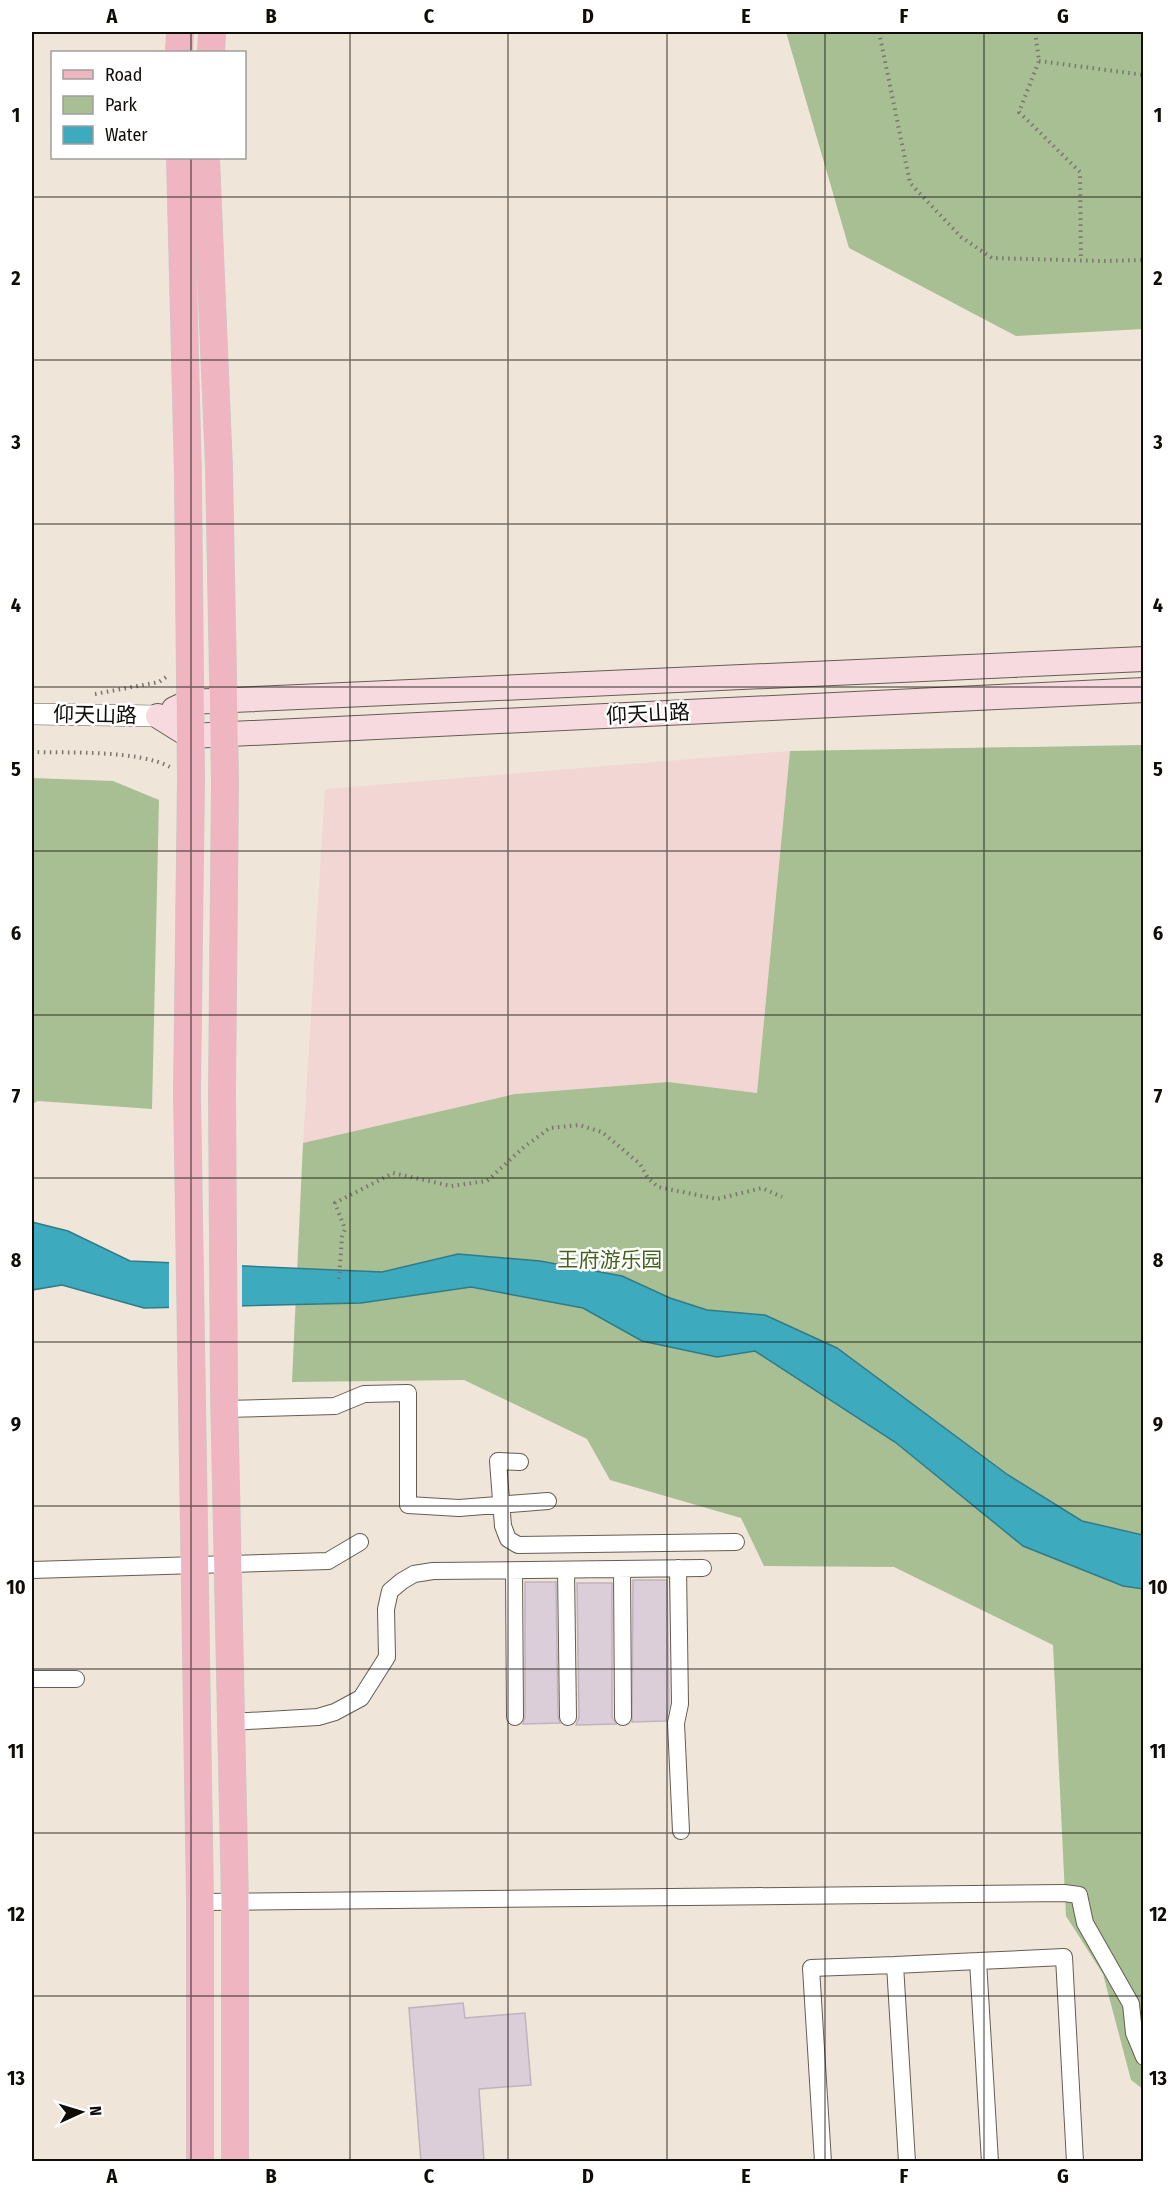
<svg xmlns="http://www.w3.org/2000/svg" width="1175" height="2193" font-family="'Fira Sans Condensed','Noto Sans SC',sans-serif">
<rect width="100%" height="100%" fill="#f0e5d9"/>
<!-- industrial -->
<path fill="#f1d6d4" d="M790,751L757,1093L668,1082L515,1094L303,1143L325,789Z"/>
<!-- green -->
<path fill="#a7bf92" d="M786,32H1143V329L1016,336L849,248Z
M1143,745V2089L1131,2080L1103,1974L1066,1916L1053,1645L894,1567L764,1566L741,1518L610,1480L587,1439L464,1380L292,1382L303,1143L515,1094L668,1082L757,1093L790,751Z
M32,778L113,781L159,800L152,1109L38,1101L32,1104Z"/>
<!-- water -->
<path fill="#3eaabe" stroke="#307b88" stroke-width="1.5" d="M32,1222L68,1231L130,1261L382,1272L458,1254L540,1261L622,1276L670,1298L707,1310L765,1315L837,1348L1008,1475L1082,1521L1143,1535V1589L1123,1586L1023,1546L895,1442L755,1351L717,1357L642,1341L583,1308L471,1287L361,1303L144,1308L62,1285L32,1290Z"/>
<!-- pier -->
<path fill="#f0e5d9" d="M169,1260L242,1263V1309L169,1311Z"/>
<!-- building -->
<path fill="#dbced9" stroke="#bfb3bd" stroke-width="1.5" d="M633,1580H667L669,1705L666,1721L632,1722Z
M525,1582H556L558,1717L560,1723L523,1724L525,1717Z
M577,1583H612V1717L616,1724L576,1725L579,1717Z
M463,2003L465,2018L525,2013L531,2085L479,2089L484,2162H421L409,2008Z"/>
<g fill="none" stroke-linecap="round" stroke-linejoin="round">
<defs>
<path id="minor" d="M225,1409L335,1406L364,1394L408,1393V1505L459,1508L548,1501
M520,1462L498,1461L503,1526L508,1539L518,1545L736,1542
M678,1568L680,1704L676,1723L681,1831
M622,1569L623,1717
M32,1570L328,1561L360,1542
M566,1570L568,1717
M514,1571L515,1717
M32,1679H76
M232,1722L318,1717L335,1712L361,1698L387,1657L386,1609L390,1591L402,1581L414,1574L433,1571L703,1568
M200,1902L1064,1893L1079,1895L1085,1923L1131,2004L1134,2033L1144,2057
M895,1965L978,1961
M823,2162L811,1968L895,1965L907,2162
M990,2162L978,1961L1064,1957L1075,2162"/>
<path id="tertiary" d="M32,714L158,716"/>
<path id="secondary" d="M174,709L189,702L1144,659
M158,716L190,736L1144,690"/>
<path id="primary" d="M179,52L180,32
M211,52L212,32
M180,158L188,477L191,779L187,1092L200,1902V2162
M206,158L219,468L225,782L222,1092L224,1393L235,1903V2162"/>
</defs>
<!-- minor casing -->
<use href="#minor" stroke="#665d52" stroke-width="18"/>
<!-- tertiary casing -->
<use href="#tertiary" stroke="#665d52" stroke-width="22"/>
<!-- secondary casing -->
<use href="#secondary" stroke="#665d52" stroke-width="26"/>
<!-- primary casing -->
<use href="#primary" stroke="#cacac9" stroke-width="28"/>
<!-- path -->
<path stroke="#7b756d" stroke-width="4" stroke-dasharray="1.5 4.5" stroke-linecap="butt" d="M879,32L910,183L961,237L992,258L1102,261L1144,260
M1035,32L1039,61L1019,112L1080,172L1081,260
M1039,61L1144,75
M95,694L159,682L169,675
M32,752C68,753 139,750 170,767
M339,1279L342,1237L345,1229L335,1203L393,1173L451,1186L487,1181L525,1146L550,1128L579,1125L602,1132L640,1164L648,1178L658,1187L717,1199L762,1188L782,1197"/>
<!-- minor -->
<use href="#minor" stroke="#fff" stroke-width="16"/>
<!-- tertiary -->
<use href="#tertiary" stroke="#fff" stroke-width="21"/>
<!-- secondary -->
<use href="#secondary" stroke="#f7dae0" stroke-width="24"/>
<!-- primary -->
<use href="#primary" stroke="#efb5c1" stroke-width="27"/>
</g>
<!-- grid -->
<path fill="none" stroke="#100d09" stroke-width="1.5" stroke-opacity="0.55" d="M191,32V52M350,32V2162M508,32V2162M667,32V2162M825,32V2162M984,32V2162M191,158V2162M32,197H1144M32,360H1144M32,524H1144M32,687H1144M32,851H1144M32,1015H1144M32,1178H1144M32,1342H1144M32,1506H1144M32,1669H1144M32,1833H1144M32,1996H1144"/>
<g text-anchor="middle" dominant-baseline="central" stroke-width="5" stroke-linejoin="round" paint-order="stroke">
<!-- street labels -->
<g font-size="21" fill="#100d09" stroke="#fff">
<text transform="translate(648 714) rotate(-3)">仰天山路</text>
<text transform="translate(95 715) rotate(1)">仰天山路</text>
</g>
<!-- park labels -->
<g font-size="21" fill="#44631d" stroke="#fff">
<text x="610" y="1260">王府游乐园</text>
</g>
</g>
<!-- border -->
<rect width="1175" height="2193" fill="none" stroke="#ffffff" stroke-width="66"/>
<!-- legend -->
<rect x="51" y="51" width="195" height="108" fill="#ffffff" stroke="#9f9e9d" stroke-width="1.5"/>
<rect x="63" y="70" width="30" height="9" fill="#efb5c1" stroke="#9f9e9d" stroke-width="1.5"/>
<text x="105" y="81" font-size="18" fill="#100d09">Road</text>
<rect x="63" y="96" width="30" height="18" fill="#a7bf92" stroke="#9f9e9d" stroke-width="1.5"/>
<text x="105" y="111" font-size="18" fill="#100d09">Park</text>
<rect x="63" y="126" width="30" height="18" fill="#3eaabe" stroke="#9f9e9d" stroke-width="1.5"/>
<text x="105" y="141" font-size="18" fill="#100d09">Water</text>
<!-- north arrow -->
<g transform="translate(81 2112) rotate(86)" stroke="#ffffff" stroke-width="4.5" paint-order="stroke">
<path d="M0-4.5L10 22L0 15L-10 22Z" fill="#100d09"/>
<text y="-9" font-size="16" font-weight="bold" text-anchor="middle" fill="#100d09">N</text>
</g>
<rect x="33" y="33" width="1109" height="2127" fill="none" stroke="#100d09" stroke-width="2"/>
<g font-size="20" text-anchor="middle" font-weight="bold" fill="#100d09">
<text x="112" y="23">A</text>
<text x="271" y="23">B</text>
<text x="429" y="23">C</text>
<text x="588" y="23">D</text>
<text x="746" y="23">E</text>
<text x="904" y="23">F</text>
<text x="1063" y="23">G</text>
<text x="16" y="122">1</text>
<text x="1158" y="122">1</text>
<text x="16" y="285">2</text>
<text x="1158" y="285">2</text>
<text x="16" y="449">3</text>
<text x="1158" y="449">3</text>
<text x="16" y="612">4</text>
<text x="1158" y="612">4</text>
<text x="16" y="776">5</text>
<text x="1158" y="776">5</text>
<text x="16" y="940">6</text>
<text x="1158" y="940">6</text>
<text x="16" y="1103">7</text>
<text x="1158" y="1103">7</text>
<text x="16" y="1267">8</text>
<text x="1158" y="1267">8</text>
<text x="16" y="1431">9</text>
<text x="1158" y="1431">9</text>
<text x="16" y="1594">10</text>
<text x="1158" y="1594">10</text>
<text x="16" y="1758">11</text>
<text x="1158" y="1758">11</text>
<text x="16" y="1921">12</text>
<text x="1158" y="1921">12</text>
<text x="16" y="2085">13</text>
<text x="1158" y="2085">13</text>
<text x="112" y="2183">A</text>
<text x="271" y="2183">B</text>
<text x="429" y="2183">C</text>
<text x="588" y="2183">D</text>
<text x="746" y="2183">E</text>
<text x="904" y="2183">F</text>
<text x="1063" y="2183">G</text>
</g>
</svg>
